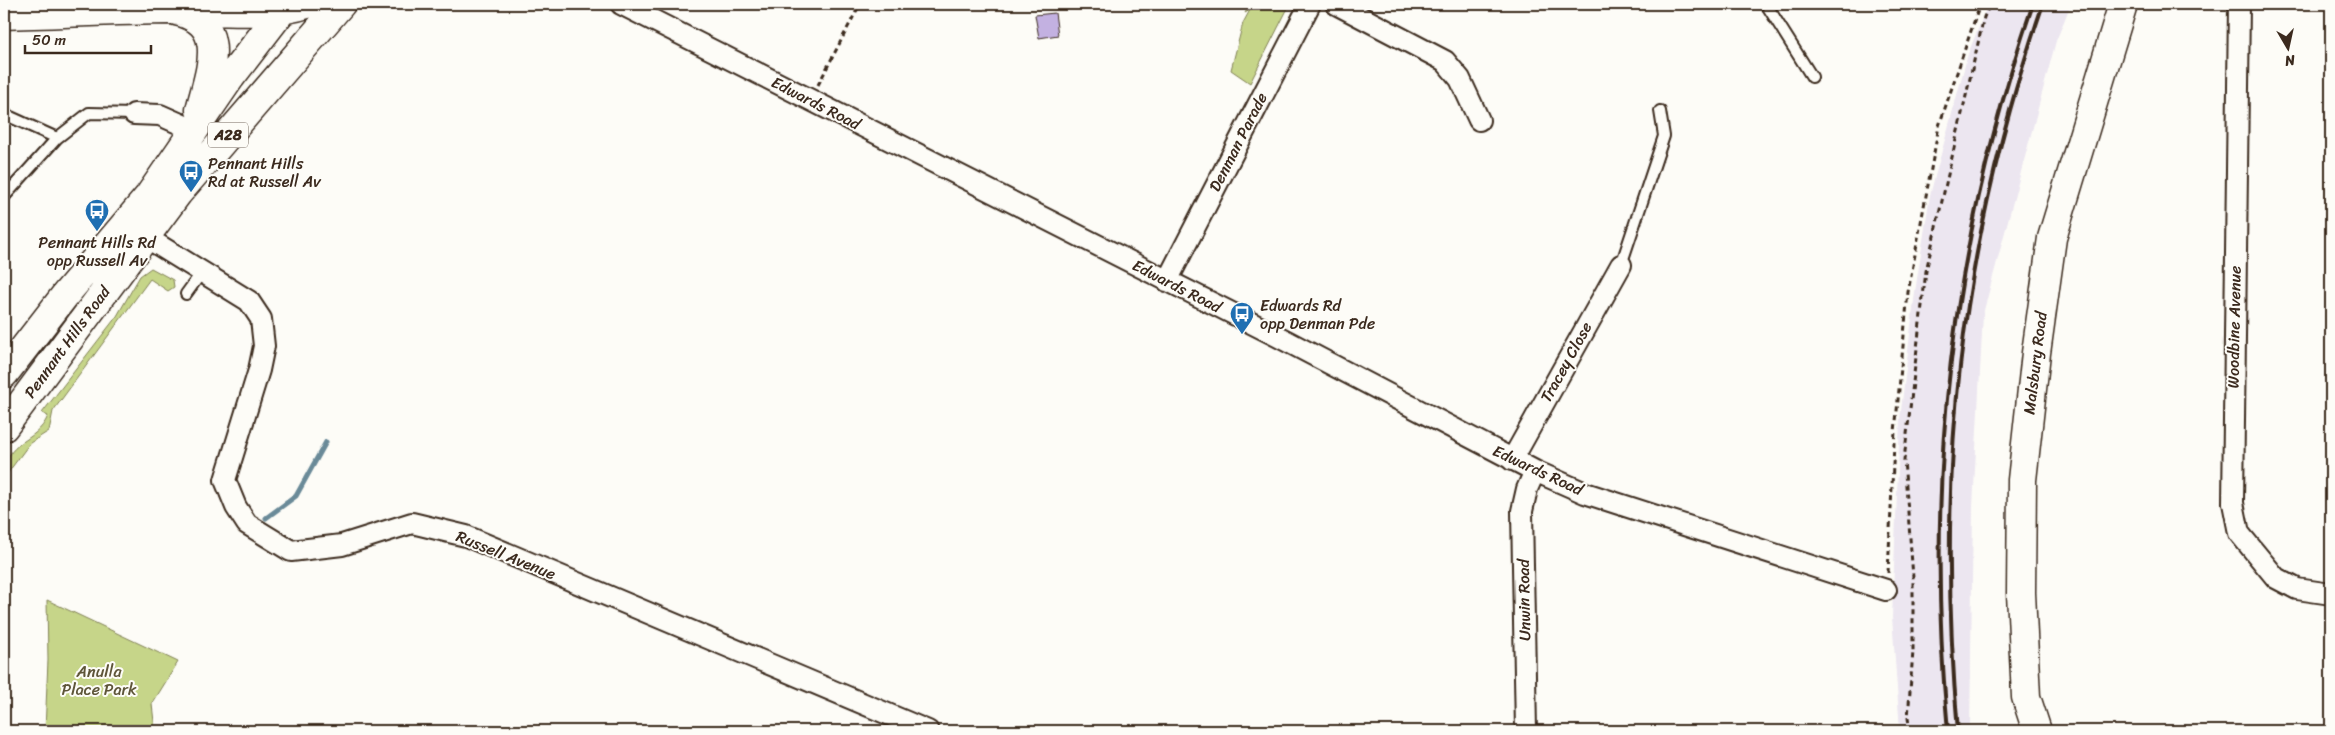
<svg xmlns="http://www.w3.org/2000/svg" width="2335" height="735" font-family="Sriracha,sans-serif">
<rect width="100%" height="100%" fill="#fdfcf7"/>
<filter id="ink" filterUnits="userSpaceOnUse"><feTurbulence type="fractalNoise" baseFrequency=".02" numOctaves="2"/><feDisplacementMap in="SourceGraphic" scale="10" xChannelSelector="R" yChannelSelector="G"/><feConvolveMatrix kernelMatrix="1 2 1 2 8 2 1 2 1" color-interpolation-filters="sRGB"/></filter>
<g filter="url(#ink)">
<!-- built -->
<path fill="#ece6f0" d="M1988,4H2071L2056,41L1983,314L1973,507L1970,731H1900L1892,617L1900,419L1915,292L1930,195L1968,54Z"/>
<!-- green -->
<path fill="#c6d589" stroke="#808054" d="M1250,4H1290L1250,83L1231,70L1243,23L1250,10L1245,13Z
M151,268L173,280L174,287L168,291L150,279L53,411L49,431L30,443L4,478C4,438 36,445 48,416L42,413L117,316L140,276Z
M47,600L178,662L152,704L155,731H45L48,660Z"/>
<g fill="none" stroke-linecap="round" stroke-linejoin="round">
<!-- stream -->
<path stroke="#6a8a98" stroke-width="5" d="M266,518L296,496L326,442"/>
</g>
<!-- building -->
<path fill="#c3b1e1" stroke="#3b2a1e" d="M1055,13L1058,35L1039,38L1035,15Z"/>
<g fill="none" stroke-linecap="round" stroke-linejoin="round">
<defs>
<path id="lane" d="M1766,4L1812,77
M4,114L57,138
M4,197L57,138L89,113L134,114
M1621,265L1664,136L1660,111
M186,294L202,272"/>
<path id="street" d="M621,4L1277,336L1535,471L1585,493L1886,590
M1336,4L1445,61L1460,79L1479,120
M2239,4L2233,503L2239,533L2276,578L2297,589L2331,594
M134,114L160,115L194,130
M144,236L249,301L261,319L264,346L259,370L225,480L236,507L247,524L291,551L342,545L412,523L466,536L928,731
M1167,281L1310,4
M1512,460L1621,265
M1526,731L1522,511L1527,489L1535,471"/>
<path id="secondary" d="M2037,731L2026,697L2021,593L2022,480L2036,353L2052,238L2123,4"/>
<path id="highway" d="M176,11C231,23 209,73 200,110
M4,15C59,14 115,10 171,10C211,10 270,17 307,4
M4,374L66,294L149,196L230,78L287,4
M4,427L178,193L341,4"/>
</defs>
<!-- lane casing -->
<use href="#lane" stroke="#3b2a1e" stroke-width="14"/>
<!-- street casing -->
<use href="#street" stroke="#3b2a1e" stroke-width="24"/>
<!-- secondary casing -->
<use href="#secondary" stroke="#3b2a1e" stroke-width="31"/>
<!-- highway casing -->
<use href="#highway" stroke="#3b2a1e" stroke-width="31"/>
<!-- path -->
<path stroke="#3b2a1e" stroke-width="3" stroke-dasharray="5 4" stroke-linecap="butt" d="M818,85L860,4
M1888,573L1894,443L1908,292L1939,126L1980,4
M1910,731L1908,718L1913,651V577L1904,460L1926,271L1984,17L1990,4"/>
<!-- lane -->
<use href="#lane" stroke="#fdfcf7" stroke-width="10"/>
<!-- street -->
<use href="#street" stroke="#fdfcf7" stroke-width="20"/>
<!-- secondary -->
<use href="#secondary" stroke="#fdfcf7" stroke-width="28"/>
<!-- highway -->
<use href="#highway" stroke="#fdfcf7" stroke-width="28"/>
<!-- rail -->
<path stroke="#3b2a1e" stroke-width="4" d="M1948,731C1924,481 1951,242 2033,4
M1958,731C1935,475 1959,248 2043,4"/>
</g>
</g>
<!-- icons -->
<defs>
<symbol id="bus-pin" viewBox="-11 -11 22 30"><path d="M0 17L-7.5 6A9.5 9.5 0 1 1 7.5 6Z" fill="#1f6fb2" stroke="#fdfcf7"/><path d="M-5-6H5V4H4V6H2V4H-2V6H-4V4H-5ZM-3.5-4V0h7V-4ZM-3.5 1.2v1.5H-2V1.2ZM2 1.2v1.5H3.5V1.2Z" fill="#fff"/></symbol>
</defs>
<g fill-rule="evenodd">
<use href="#bus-pin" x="177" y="158" width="28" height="38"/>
<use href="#bus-pin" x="83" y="197" width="28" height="38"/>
<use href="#bus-pin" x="1228" y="300" width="28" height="38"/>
</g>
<g text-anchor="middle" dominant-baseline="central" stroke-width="4" stroke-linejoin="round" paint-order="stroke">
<!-- shield labels -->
<rect fill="#fdfcf7" stroke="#75695f" stroke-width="1" x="208" y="122.5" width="40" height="25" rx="4"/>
<g font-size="15" font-weight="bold" fill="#3b2a1e">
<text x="228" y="135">A28</text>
</g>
<!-- street labels -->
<g font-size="16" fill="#3b2a1e" stroke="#fdfcf7">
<text transform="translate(816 103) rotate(27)">Edwards Road</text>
<text transform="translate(1238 142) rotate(-63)">Denman Parade</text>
<text transform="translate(1177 286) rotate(27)">Edwards Road</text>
<text transform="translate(2234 327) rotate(-89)">Woodbine Avenue</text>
<text transform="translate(67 342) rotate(-54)">Pennant Hills Road</text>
<text transform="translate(1566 362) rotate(-61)">Tracey Close</text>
<text transform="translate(2035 363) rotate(-83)">Malsbury Road</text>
<text transform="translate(1538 470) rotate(25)">Edwards Road</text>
<text transform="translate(506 555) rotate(22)">Russell Avenue</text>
<text transform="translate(1524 600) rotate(-91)">Unwin Road</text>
</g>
<!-- poi labels -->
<g font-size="16" fill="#3b2a1e" stroke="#fdfcf7" text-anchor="start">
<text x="208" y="163">Pennant Hills<tspan x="208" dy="18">Rd at Russell Av</tspan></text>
<text x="97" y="242" text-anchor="middle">Pennant Hills Rd<tspan x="97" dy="18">opp Russell Av</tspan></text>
<text x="1260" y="305">Edwards Rd<tspan x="1260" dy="18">opp Denman Pde</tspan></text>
</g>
<!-- park labels -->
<g font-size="16" fill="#5e5539" stroke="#fdfcf7">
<text x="99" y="671">Anulla<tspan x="99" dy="18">Place Park</tspan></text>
</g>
</g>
<!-- margin -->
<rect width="2335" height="735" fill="none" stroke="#fdfcf7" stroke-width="20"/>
<rect x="10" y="10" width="2315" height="715" fill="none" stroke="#3b2a1e" stroke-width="2" filter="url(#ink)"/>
<!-- north arrow -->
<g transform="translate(2288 48) rotate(171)" stroke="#fdfcf7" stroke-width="4" paint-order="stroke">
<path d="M0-4L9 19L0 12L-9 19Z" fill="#3b2a1e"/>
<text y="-8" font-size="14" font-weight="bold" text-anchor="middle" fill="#3b2a1e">N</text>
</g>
<!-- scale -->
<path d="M25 45v8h126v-8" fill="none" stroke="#3b2a1e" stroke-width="2.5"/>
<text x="32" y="45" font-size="15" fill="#3b2a1e" stroke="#fdfcf7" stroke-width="4" paint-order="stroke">50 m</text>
</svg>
